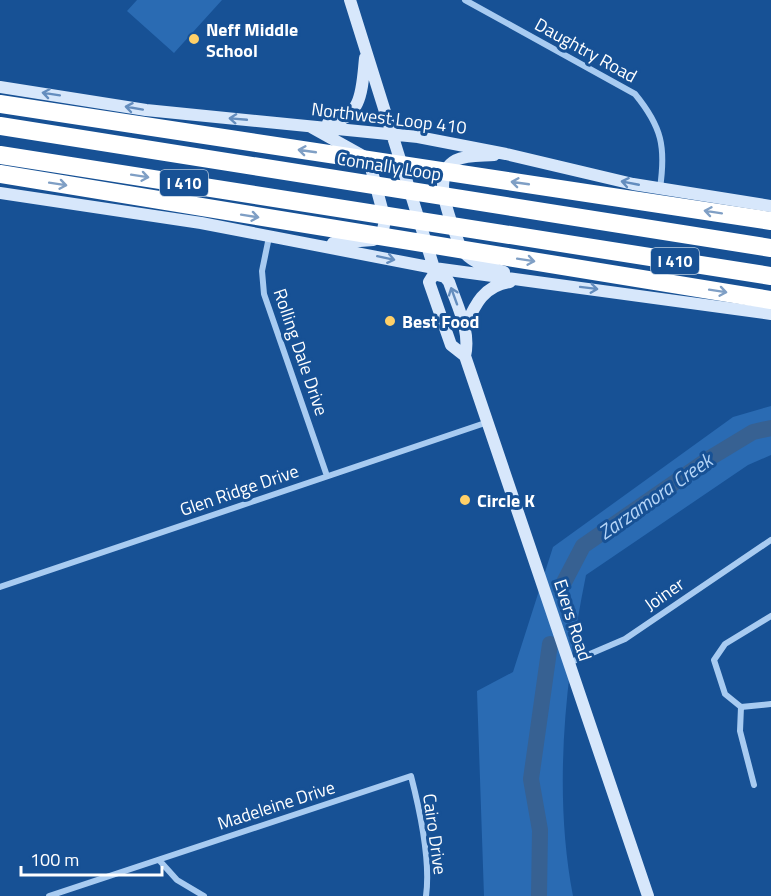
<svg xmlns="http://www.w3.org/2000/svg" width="771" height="896" font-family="'Titillium Web',sans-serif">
<rect width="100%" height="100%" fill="#175195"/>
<!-- green -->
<path fill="#2a6bb3" d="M137,0H222L174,53L127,11Z
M771,406V455L748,465L586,575C565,678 553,792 573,896H484L477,691L513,672L553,547L733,417Z"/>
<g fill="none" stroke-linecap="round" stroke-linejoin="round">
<!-- river -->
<path stroke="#376192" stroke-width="16" d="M561,588L583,546L710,458L753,432L771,428
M539,896L540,830L531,779L550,644"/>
<!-- street -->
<path stroke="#a8cbf1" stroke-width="6" d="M465,0L635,94C662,127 666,147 660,188
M269,237L262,271L264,294L327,476
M0,587L488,422
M569,663L625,639L771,540
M741,707L725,694L714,660L725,644L771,616
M741,707L740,731L754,785
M741,707L771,704
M159,860L177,880L204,896
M49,896L411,776C420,811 431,860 426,896"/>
<!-- secondary -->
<path stroke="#d7e7fb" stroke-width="12" d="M350,0L434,268V274L429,282L451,345L465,356
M0,87L146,110L418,137L506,154L633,184L771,206
M328,123C363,119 362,87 365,58
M311,127L363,156L371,168L385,220L382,235L373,240L333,243
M494,155C482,156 466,155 456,160C428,175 453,224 460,247C470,263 486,266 504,272
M0,193L201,223L434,268L771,314
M434,274L445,277L449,282C457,306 471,331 465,356L648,896
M465,327C475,305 483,286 510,282"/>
<!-- highway -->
<path stroke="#fff" stroke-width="18" d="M0,104L771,221
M0,126L771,248
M0,155L771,276
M0,174L771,300"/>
</g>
<!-- one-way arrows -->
<defs><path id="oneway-shaft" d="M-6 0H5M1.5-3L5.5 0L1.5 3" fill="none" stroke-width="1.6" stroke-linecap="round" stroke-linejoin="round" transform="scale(1.5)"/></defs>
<g stroke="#648dbe">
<use href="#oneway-shaft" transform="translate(51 94) rotate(-171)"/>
<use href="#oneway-shaft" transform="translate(134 108) rotate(-170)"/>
<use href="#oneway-shaft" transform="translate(238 119) rotate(-175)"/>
<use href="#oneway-shaft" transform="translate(630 183) rotate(-169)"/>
<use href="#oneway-shaft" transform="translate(386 258) rotate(12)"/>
<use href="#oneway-shaft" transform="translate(589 288) rotate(7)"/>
<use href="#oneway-shaft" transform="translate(454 296) rotate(-110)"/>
</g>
<g stroke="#7f9fc5">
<use href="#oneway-shaft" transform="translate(307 151) rotate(-172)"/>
<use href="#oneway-shaft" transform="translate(140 176) rotate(9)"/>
<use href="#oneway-shaft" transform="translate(520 183) rotate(-172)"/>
<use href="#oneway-shaft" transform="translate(58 184) rotate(9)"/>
<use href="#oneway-shaft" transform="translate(713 212) rotate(-171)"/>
<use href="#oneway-shaft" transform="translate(250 216) rotate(9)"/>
<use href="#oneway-shaft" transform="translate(526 260) rotate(9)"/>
<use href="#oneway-shaft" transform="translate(718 291) rotate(9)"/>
</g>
<!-- markers -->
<g fill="#ffd068" stroke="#175195" stroke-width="2">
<circle cx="194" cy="39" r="6"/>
<circle cx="390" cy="321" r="6"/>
<circle cx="465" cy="500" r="6"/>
</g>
<g text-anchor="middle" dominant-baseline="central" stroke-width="6" stroke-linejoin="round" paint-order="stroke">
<!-- shield labels -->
<g fill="#175195" stroke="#b9cbdf" stroke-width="1.5">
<rect x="160" y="170" width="48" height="26" rx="4.5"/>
<rect x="651" y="248" width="48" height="26" rx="4.5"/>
</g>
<g font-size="16" font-weight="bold" fill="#fff">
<text x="184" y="183">I 410</text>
<text x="675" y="261">I 410</text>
</g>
<!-- poi labels -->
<g font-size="18" font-weight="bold" fill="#fff" stroke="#175195" text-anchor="start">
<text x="206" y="29">Neff Middle<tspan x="206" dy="21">School</tspan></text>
<text x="402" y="321">Best Food</text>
<text x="477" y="500">Circle K</text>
</g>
<!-- street labels -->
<g font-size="18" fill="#fff" stroke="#175195">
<text transform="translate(586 50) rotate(29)">Daughtry Road</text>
<text transform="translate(389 118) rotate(7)">Northwest Loop 410</text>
<text transform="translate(389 166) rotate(9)">Connally Loop</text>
<text transform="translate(301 352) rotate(71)">Rolling Dale Drive</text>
<text transform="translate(239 490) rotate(-19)">Glen Ridge Drive</text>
<text transform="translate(664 594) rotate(-35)">Joiner</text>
<text transform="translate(573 620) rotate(72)">Evers Road</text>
<text transform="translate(276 805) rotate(-18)">Madeleine Drive</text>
<text transform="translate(435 834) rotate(82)">Cairo Drive</text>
</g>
<!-- water labels -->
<g font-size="20" font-style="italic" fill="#b5d5f7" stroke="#175195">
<text transform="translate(655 496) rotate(-35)">Zarzamora Creek</text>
</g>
</g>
<!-- scale -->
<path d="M21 866v9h141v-9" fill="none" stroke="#ffffff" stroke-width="3"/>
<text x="30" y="866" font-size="18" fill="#ffffff" stroke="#175195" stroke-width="4.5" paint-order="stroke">100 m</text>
</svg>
